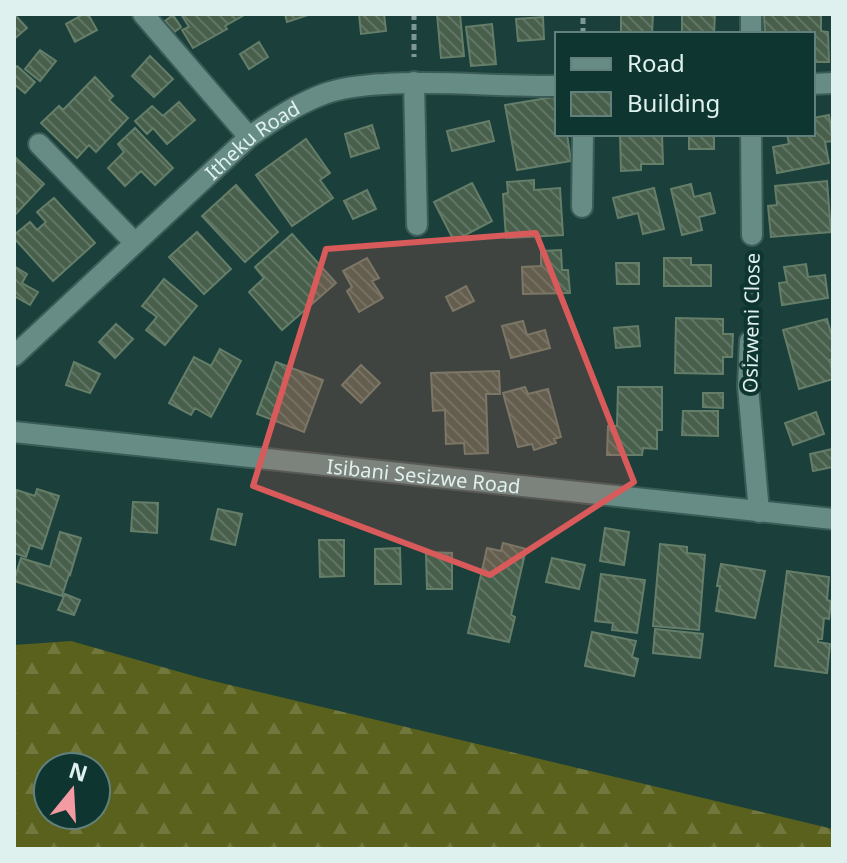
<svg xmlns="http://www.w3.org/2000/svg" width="847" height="863" font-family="'Noto Sans',sans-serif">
<defs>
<pattern id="forest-firs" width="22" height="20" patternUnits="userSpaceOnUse" patternTransform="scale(2)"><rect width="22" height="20" fill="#5a611d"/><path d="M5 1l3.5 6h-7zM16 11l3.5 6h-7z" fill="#71783e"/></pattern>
<pattern id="building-back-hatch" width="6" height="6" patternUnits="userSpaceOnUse" patternTransform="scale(2)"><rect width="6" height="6" fill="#475f4b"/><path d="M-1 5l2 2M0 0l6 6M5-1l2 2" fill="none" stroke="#617665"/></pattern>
</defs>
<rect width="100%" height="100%" fill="#1b3f3a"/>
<!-- forest -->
<path fill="url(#forest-firs)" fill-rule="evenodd" d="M71,641L201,678L833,829V849H14V645ZM48,767H96V815H48Z"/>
<!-- building -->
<path fill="url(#building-back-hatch)" stroke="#657e69" stroke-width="2" d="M14,14L27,28L14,39Z
M84,14H88L97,30L75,42L66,24Z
M181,14H246L225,26L227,29L193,48L182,30L189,27Z
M285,14H311L287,22Z
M359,14H384L386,31L361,34Z
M437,14H460L464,56L441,58Z
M621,14H653L652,34H621Z
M682,14H715L714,34H682Z
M764,14H821V31L828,32L829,62H813V34H765Z
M173,15L181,27L173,33L165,21Z
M543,17L544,39L518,41L516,19Z
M492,24L496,64L471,66L466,27Z
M259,42L268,57L249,69L240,54Z
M40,50L56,61L40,81L25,69Z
M150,56L173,79L154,97L132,76Z
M17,66L35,82L25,93L14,84V69Z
M95,77L113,96L109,100L128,118L96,152L89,145L77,158L41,123L59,106L63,110Z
M554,97L557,115V134H567L571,161L517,170L505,105Z
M179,102L195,120L167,144L153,128L147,134L135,121L152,106L163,116Z
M829,115L833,141L825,142L829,163L777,173L773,147L789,144L787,134H813V118Z
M489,121L494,141L452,151L447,131Z
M372,125L379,148L351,157L345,134Z
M135,128L173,168L155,185L141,171L125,186L108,168L124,152L118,144Z
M620,134H662L663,164H641V170L621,171Z
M689,134H714V149H689Z
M306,139L330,173L320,180L333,198L292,226L256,175Z
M16,158L44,184L14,216V160Z
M534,180V190L560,188L563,235L506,238L503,194L508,193L507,182Z
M827,181L831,232L771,237L768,206L777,205L775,186Z
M472,183L492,221L454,241L434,202Z
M691,184L694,197L710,193L715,213L699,217L702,230L682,235L671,189Z
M236,185L278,232L245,262L202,216Z
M654,188L664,229L643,234L638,213L618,218L613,198Z
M367,190L376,209L353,219L344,201Z
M54,198L95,243L53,281L14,238V235L30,222L37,230L46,222L37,212Z
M197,232L231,269L204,294L169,257Z
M292,234L336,283L282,330L249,292L264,278L255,267Z
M561,250L562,270H568L570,293L523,294L522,267L541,266V251Z
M367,258L379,278L372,281L383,298L359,312L347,291L352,287L343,271Z
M664,258H691V265H711V286H664Z
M616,263H639V284H617Z
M806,264L808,277L825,275L828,298L782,305L779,283L787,282L784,267Z
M14,266L27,274L22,283L38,292L30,305L14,296Z
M164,279L197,306L165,345L146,330L157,317L142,306Z
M466,286L474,301L453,311L446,297Z
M676,318L723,319V334H733L732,357H723V374L675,373Z
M827,319L833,340V359L830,360L833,379L799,389L783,330Z
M523,321L527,335L545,330L550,348L511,358L502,326Z
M116,324L133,339L115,358L99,342Z
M638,326L640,346L616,348L614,328Z
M220,349L241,361L211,417L195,408L191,415L169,403L194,357L211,366Z
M74,362L100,374L90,393L66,385Z
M276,362L323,380L304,432L257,414Z
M361,365L380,383L361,403L342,385Z
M499,371L500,394H486L488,453L465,454L464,443L446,444L445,410L433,411L431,373Z
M525,387L528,394L548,389L561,437L554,439L556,443L534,450L532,444L518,447L503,393Z
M618,387H662V430H657V449L643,448L642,455H607L608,426H617Z
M703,393H723V408L703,407Z
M683,411H718V436L682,435Z
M816,412L824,434L793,445L785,423Z
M832,449L833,467L813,471L810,454Z
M37,489L59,496L42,549L30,545L26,557L14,553V499L17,490L35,496Z
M133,502L158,503L157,533L131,531Z
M218,509L242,514L235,545L211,539Z
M605,528L629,532L624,565L600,561Z
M60,532L81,538L70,575L69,574L62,596L14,581L21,558L50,567Z
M319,540H344V576L320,577Z
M503,543L526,549L511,615L515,617L509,642L468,633L487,548L501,551Z
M660,544L687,547V553L705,555L699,630L653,626Z
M400,548L401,584H375V549Z
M426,552L452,553V589H427Z
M552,558L585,565L579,589L546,582Z
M721,564L765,571L755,618L716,611L720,586H717Z
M787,571L829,577L827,600L831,601L829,619L824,618L822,639H818V642L830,644L827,673L775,666Z
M601,574L645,580L637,633L612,630L613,623L595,621Z
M65,594L80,600L74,615L58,610Z
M655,629L703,634L700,658L653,653Z
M592,632L636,641L632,657L638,659L634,676L585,666Z"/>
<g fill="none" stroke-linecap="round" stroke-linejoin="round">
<defs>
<g id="minor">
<path d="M143,14L249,137"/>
<path d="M751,34V14"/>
<path d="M414,82L417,225"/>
<path d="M813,84L833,83"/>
<path d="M751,134L752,235"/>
<path d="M39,144L134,242"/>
<path d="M582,207L583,134"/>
<path d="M750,341L748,387L759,512"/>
<path id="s1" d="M14,356L249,137C273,120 297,104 324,94C343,87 364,85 385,84C442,80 499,87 557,86"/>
<path id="s2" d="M14,432L833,519"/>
</g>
</defs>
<!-- minor casing -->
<use href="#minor" stroke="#3a5b56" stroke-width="24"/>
<!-- path -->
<path stroke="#7e9995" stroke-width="5" stroke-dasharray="6 4" stroke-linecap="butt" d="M414,14V57
M583,34V14
M750,314L752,264"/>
<!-- minor -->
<use href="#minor" stroke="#668c85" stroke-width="20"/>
</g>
<!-- marked area -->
<path fill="#d85a5a" fill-opacity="0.2" stroke="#d85a5a" stroke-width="6" stroke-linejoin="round" d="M536,233L634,482L490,575L253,486L326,249Z"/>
<g text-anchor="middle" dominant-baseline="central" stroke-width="8" stroke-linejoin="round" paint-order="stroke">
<!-- street labels -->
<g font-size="20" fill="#def1ee" stroke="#0f3530">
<text stroke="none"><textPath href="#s1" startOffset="322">Itheku Road</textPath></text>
<text transform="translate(751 323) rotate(-89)">Osizweni Close</text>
<text stroke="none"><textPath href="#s2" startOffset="412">Isibani Sesizwe Road</textPath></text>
</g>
</g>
<!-- border -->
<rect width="847" height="863" fill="none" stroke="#def1ee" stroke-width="32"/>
<!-- legend -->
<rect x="555" y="32" width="260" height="104" fill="#0f3530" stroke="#62807c" stroke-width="2"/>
<rect x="571" y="58" width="40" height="12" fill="#668c85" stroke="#62807c" stroke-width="2"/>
<text x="627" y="72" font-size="24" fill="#def1ee">Road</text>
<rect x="571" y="92" width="40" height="24" fill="url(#building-back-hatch)" stroke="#62807c" stroke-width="2"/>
<text x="627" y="112" font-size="24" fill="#def1ee">Building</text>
<!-- north arrow -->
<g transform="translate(72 791) rotate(18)"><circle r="38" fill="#0f3530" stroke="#62807c" stroke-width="2"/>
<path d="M0-6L14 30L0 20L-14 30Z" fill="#f49aa3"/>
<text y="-12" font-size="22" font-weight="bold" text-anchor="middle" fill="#def1ee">N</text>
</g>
</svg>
